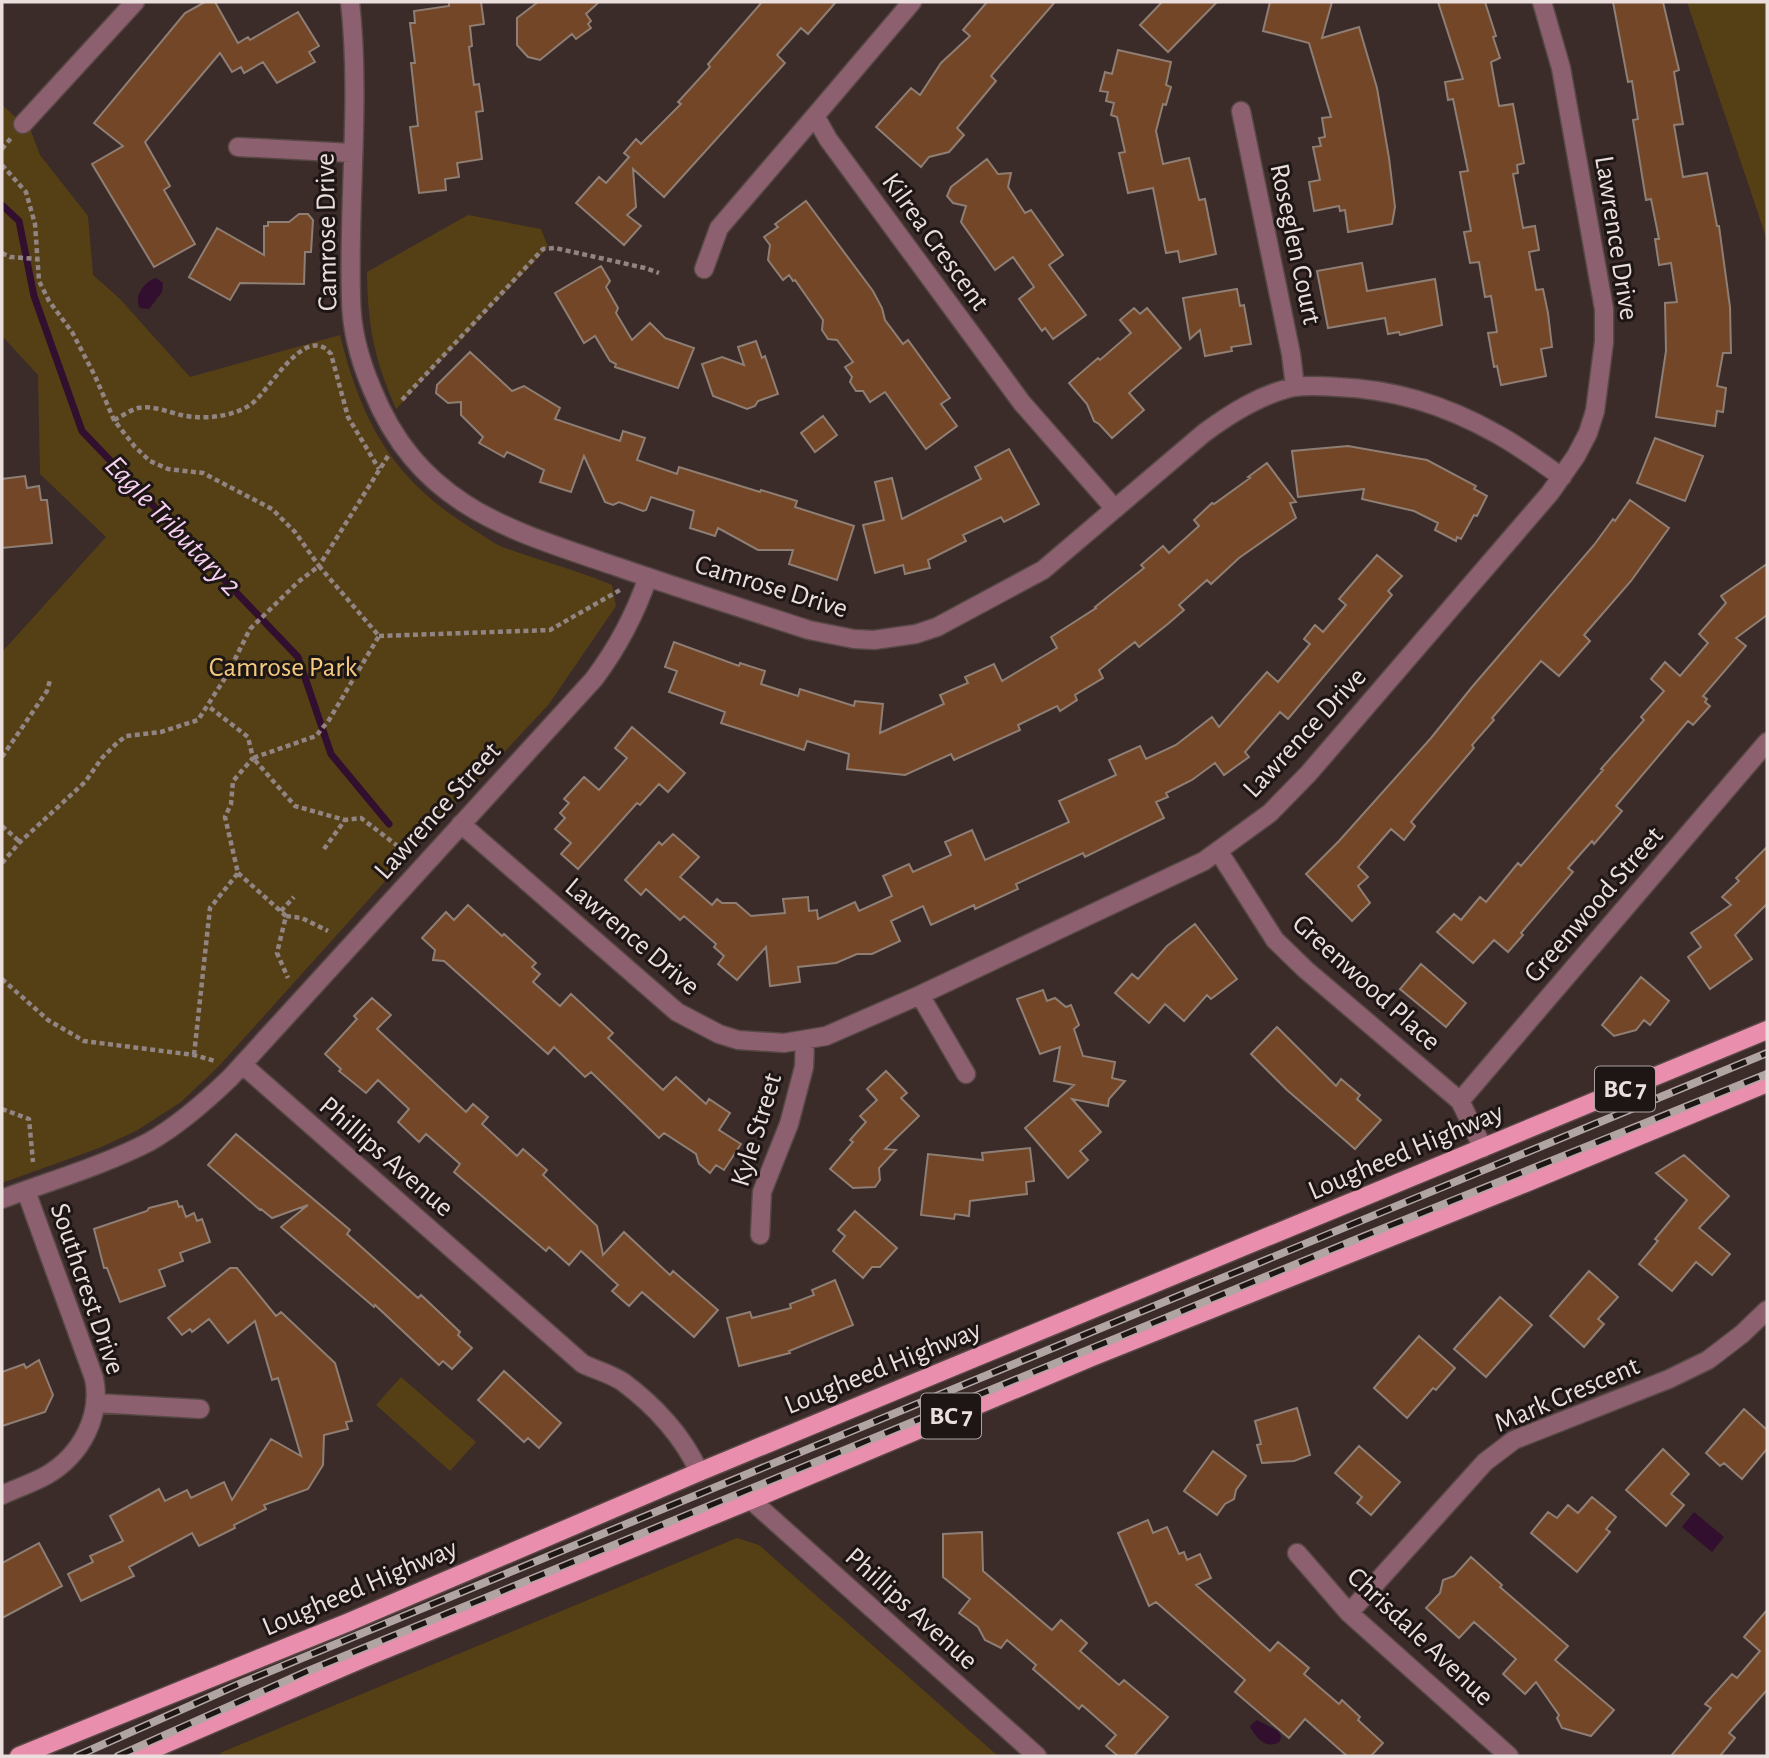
<svg xmlns="http://www.w3.org/2000/svg" width="1769" height="1758" font-family="'Alegreya Sans',sans-serif">
<rect width="100%" height="100%" fill="#3b2b29"/>
<!-- green -->
<path fill="#554016" d="M1687,2H1767V240Z
M2,105L31,131L40,155L88,216L93,275L119,298L190,377L340,335C361,421 392,478 468,526C480,533 492,543 505,548C540,561 577,570 612,585L616,606L549,704L415,848L219,1066L181,1102L136,1131L99,1148L2,1183V652L106,537L40,474L38,375L2,336Z
M468,215L541,229L548,247L396,409C374,357 368,329 367,272Z
M401,1377L476,1442L450,1471L376,1405Z
M737,1538L759,1545L998,1756H222L220,1753Z"/>
<!-- water -->
<path fill="#320e2f" d="M156,278L163,283L162,292L149,309L140,308C133,297 145,281 156,278Z
M1694,1512L1724,1537L1712,1552L1682,1527Z
M1257,1720L1278,1731L1281,1736L1280,1741C1268,1751 1255,1738 1250,1726Z"/>
<g fill="none" stroke-linecap="round" stroke-linejoin="round">
<!-- stream -->
<path stroke="#320e2f" stroke-width="7" d="M2,205L19,221L34,296L82,431L298,657L331,754L389,824"/>
</g>
<!-- building -->
<path fill="#734627" stroke="#8e7e74" stroke-width="2" d="M205,2H215L238,43L248,37L250,40L298,12L319,46L309,52L315,62L277,83L263,62L244,73L241,67L232,72L220,53L145,142L170,186L164,190L195,244L154,267L92,164L123,146L94,123L185,13Z
M449,2H481L484,24L470,26L472,46L469,47L474,85L479,84L483,111L476,112L482,159L457,163L459,177L445,179L446,190L419,193L410,127L418,126L411,63H415L410,23H415L414,11L449,6Z
M538,2H599L586,14L591,21L588,24L591,28L576,39L572,34L540,60L528,57L517,45V18Z
M762,2H836L808,34L801,28L777,55L785,63L664,197L633,169L636,207L627,215L641,226L624,245L576,203L599,177L606,183L629,157L624,153L636,139L641,144L681,104L678,102L710,67L708,64Z
M987,2H1055L991,76L996,81L957,128L964,135L949,152L929,157L921,167L876,127L911,88L920,95L941,63L970,36L963,30Z
M1162,2H1217L1168,52L1140,25Z
M1270,2H1332L1322,38L1359,27L1377,88L1389,158L1395,207L1392,224L1348,232L1345,210L1340,211L1339,206L1314,211L1309,182L1320,180L1313,147L1321,146L1319,138L1325,137L1322,118L1331,117L1309,43L1263,31Z
M1438,2H1485L1496,36L1493,37L1500,58L1491,62L1499,106L1513,104L1524,163L1517,165L1518,173L1513,174L1523,228L1535,226L1539,250L1529,252L1536,290L1543,289L1548,313L1552,347L1541,349L1546,376L1501,385L1497,366L1494,367L1488,333L1497,332L1491,296L1485,297L1479,262L1470,263L1464,232L1471,231L1460,172L1468,171L1453,99L1448,100L1445,82L1463,79Z
M1613,2H1663L1679,70L1674,72L1683,124L1674,125L1683,177L1707,173L1717,226H1719L1730,307L1731,353H1723L1717,386L1726,388L1723,412L1717,411L1715,426L1656,417L1666,351L1665,303L1677,302L1671,263L1659,265L1655,239H1659L1651,199L1646,200L1633,120L1638,119L1632,81L1628,82Z
M1118,50L1171,62L1166,85L1171,87L1166,105L1163,104L1156,131L1163,164L1189,158L1199,200L1205,199L1216,254L1180,262L1178,251L1166,253L1153,188L1128,193L1119,153L1125,152L1117,117L1111,115L1114,103L1106,101L1108,92L1100,91L1105,72L1112,74Z
M987,159L998,174L1011,173L1008,187L1025,213L1031,210L1063,255L1049,265L1086,315L1053,339L1045,328L1042,331L1019,299L1034,287L1013,257L995,270L961,222L966,206L953,203L947,196L951,187Z
M806,201L873,291L882,308L885,320L903,344L908,340L950,398L941,404L957,426L926,449L885,392L870,402L863,391H856L850,382L852,377L845,367L853,362L837,340L828,339L822,330L823,320L795,280L793,281L789,275L783,280L768,260L770,245L764,237L778,227L775,224Z
M299,214H308L313,220L311,252H305L304,284L240,283L230,300L189,277L217,228L264,255V226H268V222H289Z
M1362,263L1367,291L1435,279L1442,325L1400,335L1399,332L1388,334L1385,318L1328,328L1317,271Z
M601,266L610,281L606,287L618,308L616,313L632,340L650,323L665,338L694,348L678,388L615,367L616,364L610,361L595,336L584,343L555,293Z
M1237,289L1240,306L1244,305L1251,344L1231,347L1232,351L1205,356L1200,330L1190,339L1183,298Z
M1134,308L1140,314L1147,308L1181,348L1129,393L1144,410L1112,438L1099,424L1094,421L1087,404L1069,383L1098,358L1100,360L1131,333L1120,320Z
M756,341L762,358L765,356L778,394L758,401L755,406L747,409L713,396L702,364L722,357L744,365L738,347Z
M470,352L512,391L524,386L560,408L555,419L620,441L623,431L645,438L637,460L677,474L679,467L760,492L761,490L797,501L795,507L854,526L837,580L789,564L793,550H758L718,528L715,536L690,528L694,511L651,497L646,510L643,511L619,502L613,505L605,502L584,456L571,492L540,482L544,470L507,452L504,457L479,443L483,437L461,415V402L448,403L436,393L437,385Z
M823,416L837,435L815,452L801,433Z
M1655,438L1703,456L1685,501L1637,483Z
M1348,446L1427,460L1476,486L1474,489L1487,496L1477,516L1474,515L1461,539L1457,537L1456,541L1435,530L1438,523L1414,511L1362,499L1364,489L1298,497L1292,451Z
M1009,449L1039,504L1004,522L1001,517L963,535L966,541L928,560L930,568L905,574L903,565L875,573L863,525L884,520L875,482L892,478L902,519L981,479L975,467Z
M1267,463L1296,502L1290,503L1296,518L1239,558L1211,584L1207,580L1179,605L1184,610L1169,623L1139,647L1135,642L1099,670L1103,678L1075,695L1077,700L1060,711L1057,706L1018,725L1020,730L954,760L951,754L905,775L847,769L849,754L807,741L804,750L721,723L725,712L669,692L677,671L665,667L674,642L739,666L740,663L765,671L761,684L798,696L800,689L854,706L855,701L883,704L880,733L944,704L940,695L968,683L965,677L994,664L1002,681L1057,648L1051,637L1096,608L1095,607L1144,568L1141,565L1163,546L1169,553L1199,526L1194,520L1212,503L1214,504L1250,478L1248,477Z
M25,476L27,488L39,486L41,500H47L52,543L2,548V479Z
M1630,500L1669,528L1631,581L1584,635L1590,641L1559,676L1541,661L1492,718L1494,720L1472,745L1474,748L1411,822L1415,826L1404,840L1391,829L1358,867L1368,877L1358,886L1370,903L1352,921L1306,874L1339,841L1431,738L1472,687L1594,545L1613,519L1615,521Z
M1377,555L1402,576L1388,591L1392,595L1288,719L1280,712L1245,752L1249,757L1224,775L1215,763L1192,780L1166,793L1168,797L1156,802L1164,818L1085,857L1083,853L1016,884L1018,889L975,909L974,905L931,925L923,906L891,921L900,941L872,954H857L836,963L798,967L800,982L770,986L766,947L737,980L718,964L724,956L714,947L716,944L684,916L680,920L646,889L641,895L625,880L659,842L662,845L673,834L699,857L680,877L712,905L717,899L722,903H736L751,916L785,913L783,899L808,897L809,911L817,910L818,919L855,902L859,911L892,896L883,876L909,864L913,872L951,855L945,842L972,830L985,860L1069,822L1059,801L1116,775L1109,760L1140,746L1146,759L1176,745L1212,717L1219,727L1267,672L1278,682L1310,644L1304,639L1315,625L1323,632L1346,605L1339,599Z
M1767,564V615L1736,638L1746,646L1703,696L1707,699L1705,702L1710,706L1693,725L1688,721L1616,806L1622,811L1594,844L1592,841L1568,868L1573,872L1521,933L1523,935L1508,952L1494,940L1473,963L1437,932L1454,914L1461,920L1480,897L1486,902L1518,863L1521,866L1603,770L1601,769L1644,720L1641,717L1664,691L1651,679L1665,662L1680,676L1708,643L1699,634L1726,603L1721,596Z
M632,727L685,773L668,792L659,784L640,805L637,803L578,869L561,854L571,843L555,829L565,818L560,813L569,803L564,799L584,777L599,790L627,758L615,748Z
M1767,847V904L1735,935L1752,959L1710,989L1688,957L1701,947L1691,933L1731,905L1722,897L1739,881L1736,878Z
M468,905L502,936L504,934L536,963L532,967L540,974L533,982L560,1006L571,994L613,1033L608,1038L663,1090L676,1077L706,1104L709,1099L730,1113L719,1130L741,1144L724,1170L716,1165L710,1173L699,1164L696,1154L664,1133L659,1138L591,1072L585,1077L554,1047L548,1054L444,961L433,960L435,950L422,938L446,912L454,920Z
M1195,924L1237,979L1211,999L1207,995L1184,1021L1165,1004L1149,1023L1115,993L1132,974L1138,979L1167,946Z
M1421,964L1466,1003L1446,1027L1400,989Z
M1641,977L1669,1001L1650,1025L1644,1020L1636,1030L1614,1036L1602,1025Z
M1043,990L1047,1001L1055,998L1066,1007L1071,1005L1079,1025L1074,1029L1083,1056L1115,1062L1112,1078L1125,1081L1109,1099L1108,1106L1072,1099L1101,1132L1080,1151L1088,1160L1068,1178L1025,1128L1074,1085L1054,1081L1060,1047L1040,1054L1017,999Z
M372,998L391,1015L377,1029L466,1112L473,1104L488,1117L482,1124L517,1156L523,1149L547,1170L543,1175L597,1226L603,1255L624,1232L670,1275L673,1271L718,1310L694,1337L642,1292L629,1306L612,1291L618,1285L581,1251L569,1265L549,1247L546,1251L454,1172L460,1164L426,1134L419,1142L398,1122L409,1109L378,1080L366,1093L339,1071L341,1069L325,1054L357,1019L354,1016Z
M1277,1027L1336,1086L1341,1079L1360,1095L1357,1099L1381,1120L1355,1149L1287,1090L1251,1054Z
M886,1071L907,1093L901,1098L919,1116L885,1149L896,1150L879,1168L880,1180L875,1187L853,1188L830,1169L853,1142L850,1140L866,1122L860,1116L877,1100L867,1089Z
M236,1134L350,1230L347,1234L418,1298L421,1295L460,1332L458,1335L472,1348L452,1369L443,1361L439,1365L375,1305L374,1307L281,1227L308,1205L272,1218L261,1209L260,1210L208,1165Z
M1030,1148L1034,1181L1026,1182L1027,1194L970,1201L969,1216L955,1214L954,1219L921,1215L928,1154L983,1160L982,1153Z
M1684,1155L1729,1196L1699,1228L1730,1254L1712,1275L1696,1262L1672,1291L1639,1264L1658,1241L1655,1239L1687,1200L1656,1173Z
M177,1201L179,1207L182,1206L186,1217L194,1213L197,1221L202,1219L210,1242L180,1253L183,1261L159,1270L165,1286L120,1302L107,1268H104L94,1229L147,1211L149,1208Z
M855,1211L897,1248L880,1267H872L863,1278L833,1251L845,1236L838,1230Z
M230,1268H237L276,1316L281,1312L335,1363L352,1421L346,1422L348,1429L324,1435L323,1465L308,1489L264,1505L266,1509L234,1525L235,1528L199,1546L192,1533L129,1567L134,1576L81,1601L68,1574L93,1562L90,1556L123,1541L110,1516L159,1489L165,1501L187,1490L191,1498L224,1482L232,1500L271,1439L301,1456L278,1378L272,1380L255,1321L228,1343L209,1319L192,1332L190,1329L182,1335L168,1318Z
M1589,1271L1618,1297L1598,1319L1604,1324L1584,1347L1550,1316Z
M835,1280L853,1325L789,1351L790,1353L739,1366L727,1318L750,1312L752,1318L791,1308L790,1304L814,1295L812,1290Z
M1500,1297L1532,1325L1486,1377L1454,1349Z
M1419,1336L1455,1368L1436,1390L1433,1388L1407,1418L1374,1388Z
M39,1360L53,1395L45,1412L2,1426V1372L24,1364L26,1368Z
M504,1371L561,1423L539,1448L528,1438L524,1442L478,1400Z
M1297,1408L1310,1455L1294,1461L1262,1463L1257,1445L1261,1444L1255,1421Z
M1744,1409L1767,1430V1449L1742,1479L1724,1463L1720,1466L1706,1453Z
M1359,1446L1400,1482L1371,1515L1357,1503L1362,1497L1335,1473Z
M1663,1449L1689,1474L1671,1494L1684,1505L1666,1526L1626,1490Z
M1213,1451L1246,1476L1236,1490L1234,1499L1225,1504L1217,1515L1184,1491Z
M1592,1497L1616,1517L1606,1529L1610,1532L1577,1572L1531,1533L1548,1512L1557,1518L1568,1505L1578,1513Z
M1148,1520L1153,1533L1167,1527L1179,1554L1184,1552L1187,1560L1200,1554L1211,1578L1196,1585L1270,1651L1278,1642L1309,1668L1304,1674L1339,1704L1342,1700L1360,1717L1358,1720L1383,1743L1371,1756H1347L1305,1719L1289,1738L1235,1692L1245,1680L1156,1602L1149,1606L1118,1533Z
M982,1532L983,1571L1052,1630L1061,1620L1087,1643L1080,1651L1119,1685L1124,1680L1168,1717L1134,1756H1118L1106,1746L1116,1735L1082,1705L1079,1709L1033,1669L1036,1665L1007,1640L1001,1648L985,1640L978,1627L959,1613L970,1599L943,1577V1534Z
M39,1543L62,1586L2,1618V1563Z
M1471,1557L1502,1585L1500,1587L1568,1646L1555,1660L1614,1710L1591,1736L1562,1728L1557,1718L1559,1715L1536,1682L1525,1694L1503,1674L1516,1659L1474,1622L1459,1638L1426,1608L1440,1593L1443,1580L1454,1576Z
M1767,1610V1690L1729,1733L1735,1738L1720,1756H1671L1711,1708L1705,1704L1732,1674L1737,1678L1760,1651L1744,1637Z"/>
<g fill="none" stroke-linecap="round" stroke-linejoin="round">
<defs>
<path id="minor" d="M350,2C361,99 348,199 351,297C351,329 360,361 372,389C419,506 509,530 618,567C681,589 745,609 809,630L854,639L874,640L916,634L937,627L1043,570L1204,433C1231,413 1261,394 1294,387C1308,385 1324,386 1337,387C1392,389 1447,406 1495,433C1518,445 1540,462 1562,477
M912,2L815,116L828,139L1022,403L1115,509
M1241,111L1291,354L1295,387
M23,124L135,2
M238,147L352,153
M704,269L719,228L815,116
M461,824L677,1012L719,1034L738,1040L784,1043L826,1036L920,995L1204,861L1270,813L1309,773L1550,493L1576,456L1588,433L1595,411L1604,342V309L1561,68L1542,2
M1219,852L1275,940L1306,970L1460,1101L1483,1148
M920,995L966,1074
M243,1065L583,1364C596,1370 611,1374 623,1382C654,1405 684,1437 699,1472
M1460,1101L1767,742
M2,1199C50,1181 102,1166 149,1142C179,1125 205,1102 230,1078L594,679C618,647 635,615 648,577
M760,1235L762,1192L789,1124L804,1067L805,1040
M96,1403L200,1409
M2,1495C17,1488 33,1483 47,1475C81,1455 102,1416 94,1378L26,1191
M751,1500L1037,1756
M1297,1553L1349,1613L1509,1756
M1349,1613L1485,1462L1514,1440L1669,1379L1708,1360L1742,1334L1767,1310"/>
<path id="major" d="M19,1756L349,1622L699,1472L1767,1030
M137,1756L364,1658L751,1500L1092,1357L1516,1187L1767,1083"/>
</defs>
<!-- minor casing -->
<use href="#minor" stroke="#574846" stroke-width="21"/>
<!-- major casing -->
<use href="#major" stroke="#574846" stroke-width="21"/>
<!-- path -->
<path stroke="#918482" stroke-width="4.5" stroke-dasharray="5 3.5" stroke-linecap="butt" d="M2,149L11,138
M2,165L26,192L35,224L39,281L49,301L72,332L95,376L114,420L135,447L150,461L168,469L203,473L272,509L295,532L319,566L388,456
M2,253L10,257L38,259
M402,400L543,249L555,248L645,268L659,273
M114,420C121,417 130,410 138,408C152,405 168,412 181,415C202,420 232,417 250,405C268,394 305,321 331,354L348,417L379,469
M379,636L550,630L620,590
M2,757L47,691L50,680
M2,826L20,842
M324,849L345,820L361,818L399,847
M2,863L20,842L85,782L102,758L117,743L126,736L161,732L198,720L227,675L250,629L298,582L319,566L379,636L329,720L316,736L253,758L295,806L345,820
M238,873L286,916L277,953L288,978
M281,911L294,897
M286,916L302,918L328,931
M2,979L48,1020L84,1041L194,1055L215,1061
M194,1055L210,908L238,873L225,817L231,804L233,781L253,758L248,737L208,706
M2,1109L29,1119L33,1162"/>
<!-- minor -->
<use href="#minor" stroke="#8d606f" stroke-width="18"/>
<!-- major -->
<use href="#major" stroke="#e98ead" stroke-width="18"/>
<defs>
<path id="rail" d="M77,1756L239,1684L1767,1053
M118,1756L308,1671L1362,1237L1767,1074"/>
</defs>
<!-- rail casing -->
<use href="#rail" stroke="#b1a5a3" stroke-width="8"/>
<!-- rail -->
<use href="#rail" stroke="#1d1615" stroke-width="5" stroke-dasharray="16" stroke-linecap="butt"/>
</g>
<g text-anchor="middle" dominant-baseline="central" stroke-width="6" stroke-linejoin="round" paint-order="stroke">
<!-- shield labels -->
<g fill="#1d1615" stroke="#aca3a1" stroke-width="2">
<rect x="1595" y="1066.5" width="60" height="45" rx="5"/>
<rect x="921" y="1393.5" width="60" height="45" rx="5"/>
</g>
<g font-size="26" font-weight="bold" fill="#eadfdd">
<text x="1625" y="1089">BC 7</text>
<text x="951" y="1416">BC 7</text>
</g>
<!-- street labels -->
<g font-size="28" fill="#eadfdd" stroke="#1d1615">
<text transform="translate(327 232) rotate(-91)">Camrose Drive</text>
<text transform="translate(1616 238) rotate(81)">Lawrence Drive</text>
<text transform="translate(935 242) rotate(54)">Kilrea Crescent</text>
<text transform="translate(1295 244) rotate(78)">Roseglen Court</text>
<text transform="translate(771 587) rotate(17)">Camrose Drive</text>
<text transform="translate(1305 733) rotate(-47)">Lawrence Drive</text>
<text transform="translate(438 811) rotate(-48)">Lawrence Street</text>
<text transform="translate(1594 905) rotate(-49)">Greenwood Street</text>
<text transform="translate(632 937) rotate(40)">Lawrence Drive</text>
<text transform="translate(1366 983) rotate(42)">Greenwood Place</text>
<text transform="translate(757 1130) rotate(-73)">Kyle Street</text>
<text transform="translate(1406 1152) rotate(-23)">Lougheed Highway</text>
<text transform="translate(386 1157) rotate(41)">Phillips Avenue</text>
<text transform="translate(87 1289) rotate(71)">Southcrest Drive</text>
<text transform="translate(883 1368) rotate(-22)">Lougheed Highway</text>
<text transform="translate(1567 1395) rotate(-23)">Mark Crescent</text>
<text transform="translate(360 1588) rotate(-23)">Lougheed Highway</text>
<text transform="translate(911 1609) rotate(42)">Phillips Avenue</text>
<text transform="translate(1420 1637) rotate(43)">Chrisdale Avenue</text>
</g>
<!-- park labels -->
<g font-size="28" fill="#f4ca7d" stroke="#1d1615">
<text x="283" y="668">Camrose Park</text>
</g>
<!-- water labels -->
<g font-size="30" font-style="italic" fill="#f7cff1" stroke="#1d1615">
<text transform="translate(173 526) rotate(46)">Eagle Tributary 2</text>
</g>
</g>
<!-- border -->
<rect width="1769" height="1758" fill="none" stroke="#eadfdd" stroke-width="7"/>
</svg>
